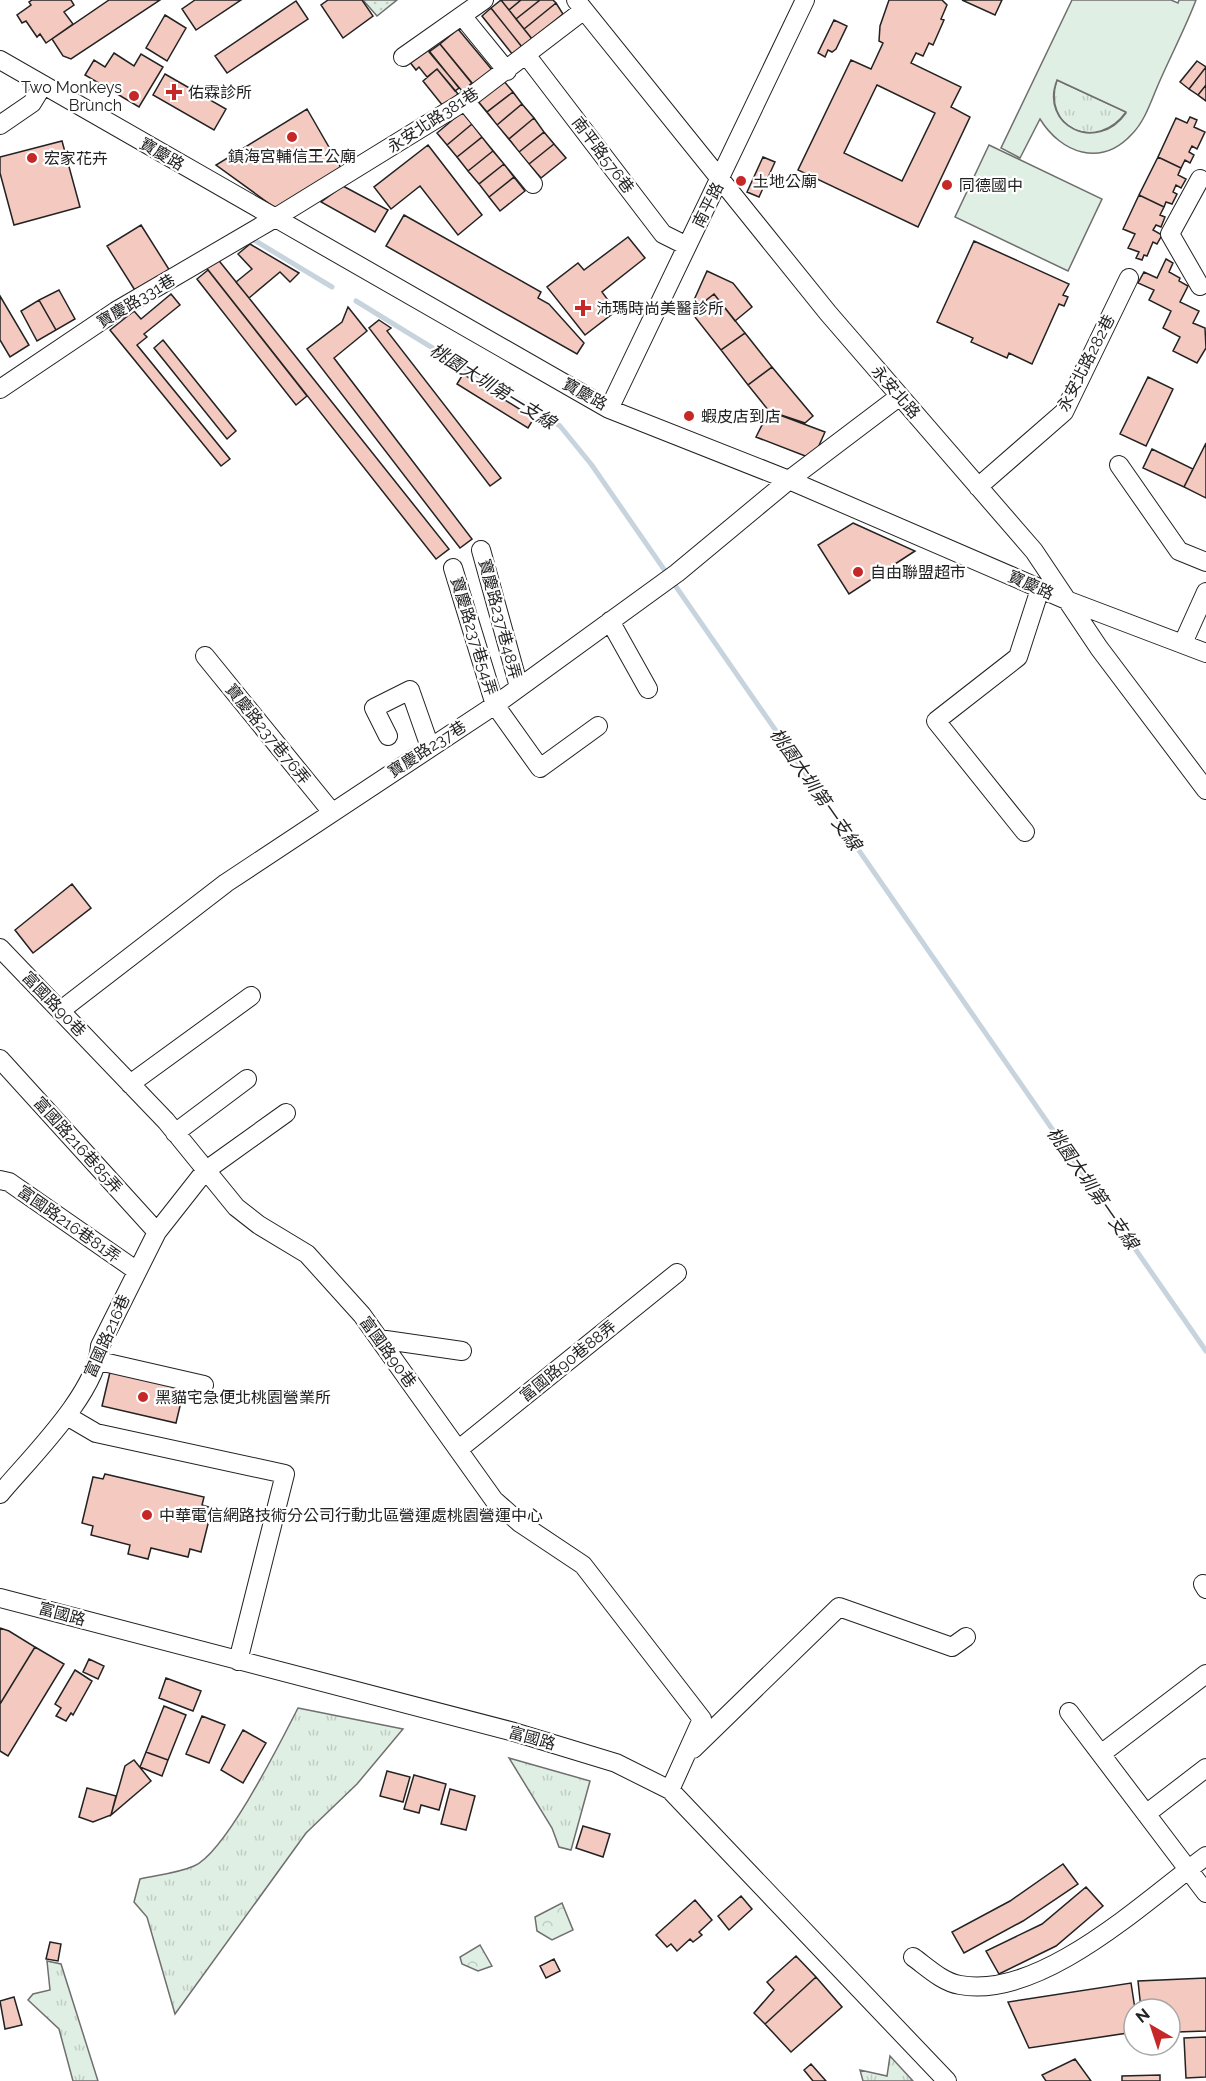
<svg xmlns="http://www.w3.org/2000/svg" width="1206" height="2081" font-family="Raleway,'Noto Sans TC',sans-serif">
<defs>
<pattern id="grass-tufts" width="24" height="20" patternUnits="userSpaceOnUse" patternTransform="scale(1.5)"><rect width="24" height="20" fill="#e0efe3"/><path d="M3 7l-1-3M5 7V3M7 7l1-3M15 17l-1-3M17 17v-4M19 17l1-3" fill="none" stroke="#c0cdc2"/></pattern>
<pattern id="forest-crowns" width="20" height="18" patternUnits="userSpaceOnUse" patternTransform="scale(1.5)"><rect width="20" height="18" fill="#e0efe3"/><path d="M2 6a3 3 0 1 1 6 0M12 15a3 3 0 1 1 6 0" fill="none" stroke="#c0cdc2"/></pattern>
<pattern id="park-dots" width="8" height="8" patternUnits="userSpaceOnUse" patternTransform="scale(1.5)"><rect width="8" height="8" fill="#e0efe3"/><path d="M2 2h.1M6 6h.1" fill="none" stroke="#c0cdc2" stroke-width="1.8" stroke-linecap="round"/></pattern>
</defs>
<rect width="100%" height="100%" fill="#fff"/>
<!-- grass -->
<path fill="url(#grass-tufts)" stroke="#6f6f6f" stroke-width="1.5" d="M1057,80L1126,112C1097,153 1041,128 1057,80Z
M298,1708L403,1729L357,1784L306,1833L175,2014L147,1917L134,1902L140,1879C158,1875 178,1873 194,1866C226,1852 281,1741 298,1708Z
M509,1758L590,1781L571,1850L559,1847L552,1828Z
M47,1961L61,1964L98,2081H73L59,2029L28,2000L33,1994L50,1990Z
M890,2056L913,2081H863L860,2070L887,2076Z"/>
<!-- forest -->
<path fill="url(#forest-crowns)" stroke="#6f6f6f" stroke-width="1.5" d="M562,1903L573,1930L552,1940L537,1931L535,1917Z
M480,1945L492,1966L478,1971L462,1964L460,1957Z"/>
<!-- park -->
<path fill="url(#park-dots)" stroke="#6f6f6f" stroke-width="1.5" d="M363,0H397L377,16Z"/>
<!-- garden -->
<path fill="#e0efe3" stroke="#6f6f6f" stroke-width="1.5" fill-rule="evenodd" d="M1072,0H1171L1178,3L1179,0H1196C1185,29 1170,57 1158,85C1151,101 1145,121 1132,134C1101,168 1061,153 1040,119L1020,158L1001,148ZM1057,80L1126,112V113C1097,154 1039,126 1057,80Z
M989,145L1102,199L1068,271L955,217Z"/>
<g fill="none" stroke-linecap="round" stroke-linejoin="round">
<!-- stream -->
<path stroke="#c7d3dd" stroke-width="5" d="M249,237L332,287
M356,301L560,426L591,464L1206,1351"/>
</g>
<!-- building -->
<path fill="#f3c9c0" stroke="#222" stroke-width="1.5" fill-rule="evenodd" d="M32,0H71L74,5L64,12L73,24L46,43L40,34L37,37L26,21L22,23L17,15L31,5L29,2Z
M109,0H160L71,59L63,56L52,39Z
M195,0H241L196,30L182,9Z
M328,0H362L373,16L343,38L321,5Z
M501,0H521L509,10Z
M501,0L532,39L522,47L491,8Z
M521,0H540L516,19L509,10Z
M540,0H553L556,3L524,29L516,19Z
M889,0H942L947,5L941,19L944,20L933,45L929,43L923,56L916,53L911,63L961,87L951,107L970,117L918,227L798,170L851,60L871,69L883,43L879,41L880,26ZM877,85L935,113L902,181L844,153Z
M962,0H1002L995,15Z
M296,1L308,19L227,73L215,56Z
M556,3L563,14L532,39L524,29Z
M491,8L522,47L513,55L482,16Z
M165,15L186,28L167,61L146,48Z
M834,20L847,26L836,49L832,52L828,50L825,57L818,53Z
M458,29L493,71L474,86L440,44Z
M440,44L472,83L462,91L429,52Z
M426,47L459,88L455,91L437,69L427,77L419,67L416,70L409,61Z
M114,53L134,66L141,54L163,67L139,107L85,75L94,60L105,67Z
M1197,61L1206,67L1189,89L1180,82Z
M1206,67V85L1198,95L1189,89Z
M437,69L458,94L443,106L423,81Z
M165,74L226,109L214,130L153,95Z
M503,80L513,92L487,112L477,100Z
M1206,85V101L1198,95Z
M513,92L522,104L497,125L487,112Z
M522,104L534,118L509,139L497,125Z
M307,109L345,175L278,210L216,165Z
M462,112L472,124L447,145L437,133Z
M1190,117L1197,120L1194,127L1205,132L1197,149L1192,146L1189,152L1194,155L1190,163L1185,160L1181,168L1158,157L1176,118L1187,123Z
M534,118L544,132L519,152L509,139Z
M472,124L482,137L457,157L447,145Z
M544,132L554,144L529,164L519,152Z
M482,137L493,151L468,171L457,157Z
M62,141L80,207L14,225L0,173V157Z
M554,144L566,158L541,178L529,164Z
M428,145L482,215L458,235L420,186L391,209L374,187Z
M493,151L504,164L479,184L468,171Z
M763,157L775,162L759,197L747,192Z
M1158,157L1181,168L1178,175L1186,179L1181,188L1176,185L1173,192L1177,194L1172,204L1166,202L1164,207L1139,195Z
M504,164L514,177L489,197L479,184Z
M514,177L525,191L500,211L489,197Z
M343,186L388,210L375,232L321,202Z
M1139,195L1164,207L1160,215L1165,217L1161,227L1156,225L1153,230L1162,235L1157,244L1153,242L1147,256L1144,255L1142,260L1136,258L1139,252L1128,248L1135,234L1123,229Z
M404,215L541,292L538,298L549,304L584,343L577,354L386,246Z
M141,225L170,271L136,292L107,246Z
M628,237L645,258L602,292L616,311L585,335L547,287L578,263L584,270Z
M974,241L1069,284L1063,295L1068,297L1064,306L1059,304L1032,364L1009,353L1007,358L971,342L973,338L937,322Z
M250,244L299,273L290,282L280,272L249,298L236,282L252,269L238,254Z
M216,257L249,298L449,549L436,559L205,266Z
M1166,259L1173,263L1169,272L1180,278L1179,281L1188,286L1180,302L1199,311L1193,323L1205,328L1206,348L1197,363L1173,351L1180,337L1163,328L1171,311L1149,300L1154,290L1138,283L1144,272L1157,278Z
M208,270L307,396L296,405L197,279Z
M707,271L733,283L752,307L735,321L714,294L691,312L690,309Z
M59,290L75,319L56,330L39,300Z
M171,294L180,305L144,334L147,337L137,345L230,459L221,466L110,330L134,311L141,319Z
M714,294L745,333L721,350L691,312Z
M0,296L29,345L10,357L0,340Z
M39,300L56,330L37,341L21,311Z
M348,307L367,331L334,358L472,539L460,548L307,349L342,322Z
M379,320L391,328L387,331L501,478L490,486L369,328Z
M745,333L772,367L748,385L721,350Z
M163,340L236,431L227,439L154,348Z
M772,367L813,416L805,423L769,411L748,385Z
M463,374L534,418L528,428L457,384Z
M1148,377L1173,389L1146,446L1120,434Z
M769,411L825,432L813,459L756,437Z
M1206,443V498L1184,487Z
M1152,449L1193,469L1184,487L1143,468Z
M853,523L915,551L849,594L818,545Z
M72,884L91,908L33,953L15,930Z
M110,1372L184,1389L176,1423L102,1406Z
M105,1474L204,1497L202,1505L212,1508L201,1552L190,1549L188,1557L151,1548L148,1559L128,1554L130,1545L91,1535L93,1526L82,1523L93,1477L103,1479Z
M0,1628L9,1631L35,1647L0,1704Z
M35,1647L64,1664L8,1756L0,1751V1704Z
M89,1659L104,1666L98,1679L83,1672Z
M75,1670L92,1681L73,1715L71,1713L66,1721L56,1716L61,1708L55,1704Z
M166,1678L201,1691L193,1711L159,1698Z
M164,1706L186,1715L168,1760L146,1752Z
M202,1716L225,1725L209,1763L186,1754Z
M243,1730L266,1743L243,1783L221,1770Z
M146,1752L168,1760L162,1776L140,1767Z
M134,1760L151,1781L111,1815L125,1766Z
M387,1771L410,1777L403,1802L380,1796Z
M414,1775L446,1784L439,1810L421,1805L419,1813L404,1809Z
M87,1788L116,1796L111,1815L93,1822L79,1817Z
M450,1789L475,1796L466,1830L441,1824Z
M583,1826L610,1834L603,1857L576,1848Z
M1063,1864L1078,1884L1023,1921L964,1953L952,1932L1010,1901Z
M1086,1887L1103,1906L1056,1946L999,1974L986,1951L1042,1924Z
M741,1896L752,1909L729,1930L718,1916Z
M695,1900L712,1920L699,1932L702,1935L693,1942L690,1939L677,1951L671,1944L667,1947L656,1935Z
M50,1942L61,1944L58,1961L46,1959Z
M796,1956L816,1977L765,2024L754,2013L774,1990L767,1982Z
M554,1959L560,1971L546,1978L540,1966Z
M816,1977L842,2007L791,2052L765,2024Z
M1206,1978V2031L1177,2032V2036H1170V2009H1141L1138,1981Z
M1131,1983L1135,2009L1134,2032L1029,2048L1008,2002Z
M14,1997L22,2025L5,2029L0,2001Z
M1206,2037V2077L1186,2078L1184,2038Z
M1075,2059L1091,2081H1046L1042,2075Z
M811,2064L826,2081H813L804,2070Z
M1160,2075V2081H1122V2076Z"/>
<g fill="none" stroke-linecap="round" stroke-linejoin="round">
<defs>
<path id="minor" d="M576,0L828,313L1034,551L1099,648L1206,790
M463,17L507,71
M527,56L663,234L687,246
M403,57L484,0
M0,60L609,409L789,480L1069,601L1206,653
M465,101L533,184
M0,125L32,103L43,85
M1200,179L1170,234L1200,286
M0,389L116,311L275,218L465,101L584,10
M609,409L805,0
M1119,465L1179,551L1206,562
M978,487L1064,412L1129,278
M481,550L519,687
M453,568L495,705L540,768L598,726
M610,621L648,689
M1183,643L1206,592
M205,656L331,811
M388,736L374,708L410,690L430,747
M1025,832L936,721L1018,657L1040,589
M0,948L166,1121L236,1207L259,1225L307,1254L362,1315L494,1500L520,1523L583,1565L702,1719L670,1790
M60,1011L226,883L495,705L677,573L789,480L900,396
M0,1059L157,1232
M130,1084L251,996
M175,1133L247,1079
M0,1180L9,1182L137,1271
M379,1339L462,1351
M99,1361L204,1385
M67,1416L96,1433L285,1474L238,1661
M459,1449L677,1273
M0,1494C30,1458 97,1393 100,1346L157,1232L205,1171L286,1113
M1203,1584L1206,1589
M0,1598L514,1732L616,1763L670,1790L947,2081
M1069,1712L1206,1893
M693,1749L839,1607L952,1647L966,1637
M1101,1754L1206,1674
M1146,1814L1206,1768
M913,1957C927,1967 942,1982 960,1985C1041,2000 1145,1901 1206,1856"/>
</defs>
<!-- minor casing -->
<use href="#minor" stroke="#222" stroke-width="20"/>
<!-- minor -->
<use href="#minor" stroke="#fff" stroke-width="18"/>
</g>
<!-- markers -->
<g fill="#c62828" stroke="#fff" stroke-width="2">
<path d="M171 83h6v6h6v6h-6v6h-6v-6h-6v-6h6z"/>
<circle cx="134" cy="96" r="6"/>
<circle cx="292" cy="137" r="6"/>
<circle cx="32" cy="158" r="6"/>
<circle cx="741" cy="181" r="6"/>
<circle cx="947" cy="185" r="6"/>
<path d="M580 299h6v6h6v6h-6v6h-6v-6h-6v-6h6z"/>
<circle cx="689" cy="416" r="6"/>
<circle cx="858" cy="572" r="6"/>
<circle cx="143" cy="1397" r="6"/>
<circle cx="147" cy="1515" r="6"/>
</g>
<g text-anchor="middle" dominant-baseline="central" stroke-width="4.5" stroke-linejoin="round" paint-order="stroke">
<!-- poi labels -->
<g font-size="16" fill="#222" stroke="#fff" text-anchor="start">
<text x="122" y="87" text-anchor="end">Two Monkeys<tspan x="122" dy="18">Brunch</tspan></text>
<text x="188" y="92">佑霖診所</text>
<text x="292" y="156" text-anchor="middle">鎮海宮輔信王公廟</text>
<text x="44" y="158">宏家花卉</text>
<text x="753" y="181">土地公廟</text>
<text x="959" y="185">同德國中</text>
<text x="596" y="308">沛瑪時尚美醫診所</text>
<text x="701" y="416">蝦皮店到店</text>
<text x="870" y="572">自由聯盟超市</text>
<text x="155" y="1397">黑貓宅急便北桃園營業所</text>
<text x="159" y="1515">中華電信網路技術分公司行動北區營運處桃園營運中心</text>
</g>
<!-- street labels -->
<g font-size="16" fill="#222" stroke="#fff">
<text transform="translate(433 120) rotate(-33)">永安北路381巷</text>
<text transform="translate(162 154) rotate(30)">寶慶路</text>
<text transform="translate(603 155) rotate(53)">南平路576巷</text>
<text transform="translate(708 205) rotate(-63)">南平路</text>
<text transform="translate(136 301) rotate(-31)">寶慶路331巷</text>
<text transform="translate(1086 363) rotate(-63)">永安北路282巷</text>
<text transform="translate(896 392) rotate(49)">永安北路</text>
<text transform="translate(585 394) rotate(29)">寶慶路</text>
<text transform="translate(1031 585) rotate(24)">寶慶路</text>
<text transform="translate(500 619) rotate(75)">寶慶路237巷48弄</text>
<text transform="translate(474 636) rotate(73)">寶慶路237巷54弄</text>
<text transform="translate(268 734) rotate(51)">寶慶路237巷76弄</text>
<text transform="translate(427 749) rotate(-33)">寶慶路237巷</text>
<text transform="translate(54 1004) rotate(46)">富國路90巷</text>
<text transform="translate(78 1145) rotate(48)">富國路216巷85弄</text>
<text transform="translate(69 1224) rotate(35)">富國路216巷81弄</text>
<text transform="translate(107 1336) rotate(-66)">富國路216巷</text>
<text transform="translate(388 1352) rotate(54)">富國路90巷</text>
<text transform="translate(568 1361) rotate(-39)">富國路90巷88弄</text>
<text transform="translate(62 1614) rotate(15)">富國路</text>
<text transform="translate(532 1738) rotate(16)">富國路</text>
</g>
<!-- water labels -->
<g font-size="18" font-style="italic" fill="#222" stroke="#fff">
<text transform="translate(493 386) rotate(32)">桃園大圳第一支線</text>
<text transform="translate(816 789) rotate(55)">桃園大圳第一支線</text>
<text transform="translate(1093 1188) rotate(55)">桃園大圳第一支線</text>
</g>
</g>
<!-- north arrow -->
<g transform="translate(1152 2027) rotate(321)"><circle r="28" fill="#ffffff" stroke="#a7a7a7" stroke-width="1.5"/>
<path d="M0-4.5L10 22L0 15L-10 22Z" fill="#c62828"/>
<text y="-9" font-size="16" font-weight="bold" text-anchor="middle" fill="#222222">N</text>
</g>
</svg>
